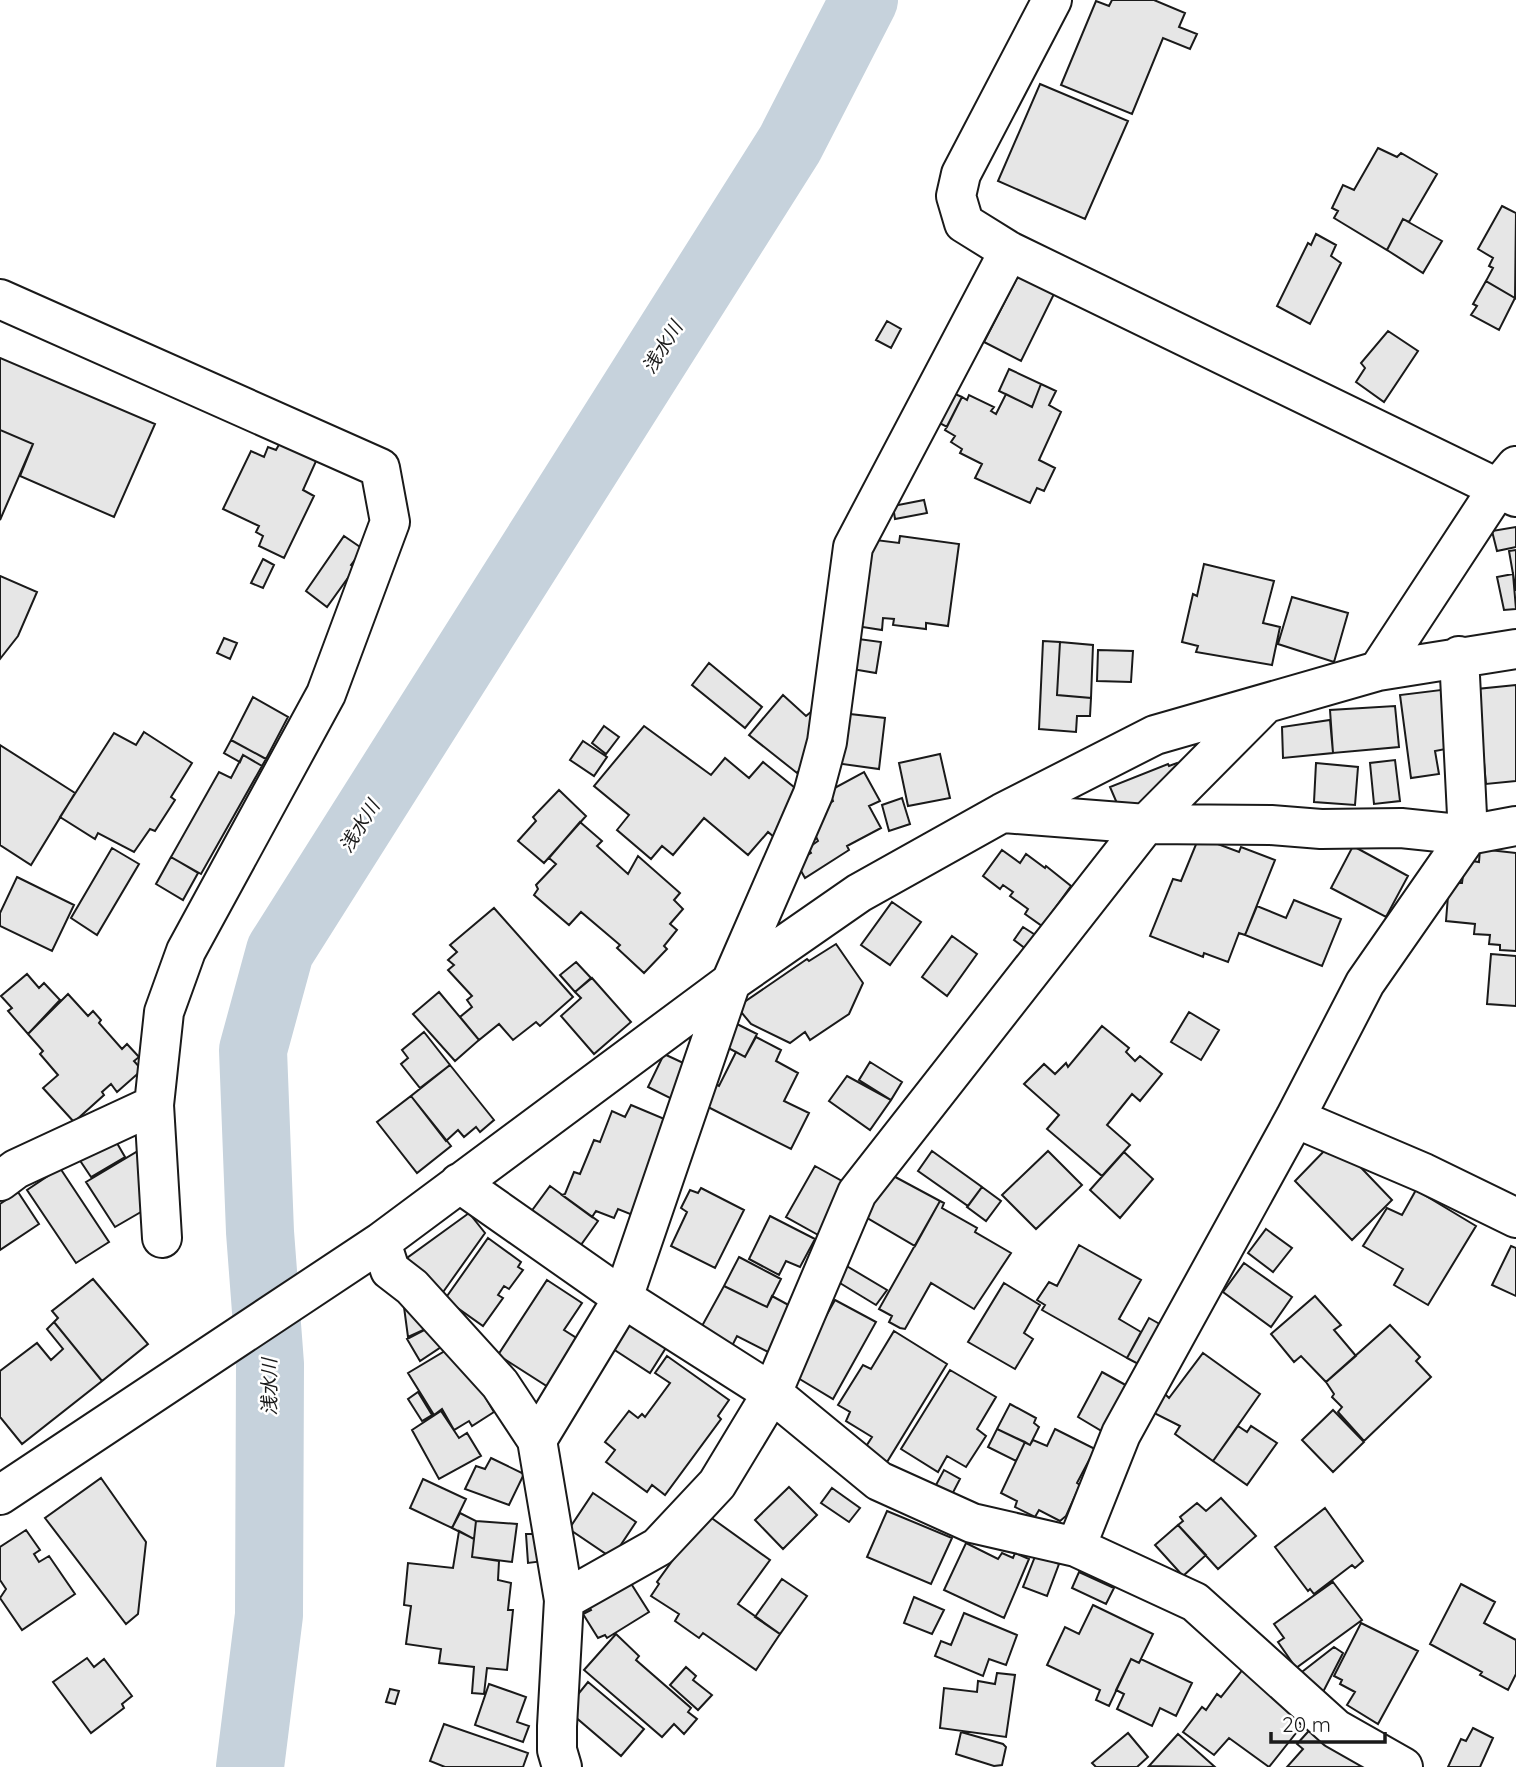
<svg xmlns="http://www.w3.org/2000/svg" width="1516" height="1767" font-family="Quicksand,'Noto Sans JP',sans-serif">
<rect width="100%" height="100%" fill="#fff"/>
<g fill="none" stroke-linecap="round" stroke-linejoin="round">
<!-- river -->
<path stroke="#c6d2dc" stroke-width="68" d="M250,1767L269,1615L270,1364L260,1232L253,1050L280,951L790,144L864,0"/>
</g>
<!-- building -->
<path fill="#e6e6e6" stroke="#1a1a1a" stroke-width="2" d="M1112,0H1154L1185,13L1179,27L1197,34L1190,49L1163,38L1132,114L1061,85L1096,1L1109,6Z
M1040,84L1128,121L1085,219L998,181Z
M1378,148L1397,157L1401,153L1437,174L1409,222L1403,219L1387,250L1334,218L1338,211L1332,208L1343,185L1354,190Z
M1502,206L1516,213L1515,298L1486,281L1493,268L1489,266L1493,258L1478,249Z
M1403,219L1442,241L1423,273L1387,250Z
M1316,234L1336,245L1331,256L1341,263L1310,324L1277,306L1308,243L1311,245Z
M1018,276L1054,294L1021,361L984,342Z
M1486,281L1515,298L1499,330L1471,315L1477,306L1473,304Z
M887,321L901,329L891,348L876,340Z
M1388,331L1418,351L1384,402L1356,382L1365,368L1361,363Z
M0,358L155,424L114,517L20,476L33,444L0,430Z
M1009,369L1041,384L1032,407L999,391Z
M1041,384L1056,391L1049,405L1061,412L1039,460L1055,468L1044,491L1037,488L1030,503L975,478L982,464L960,453L962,449L951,442L955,436L945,430L962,397L967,400L969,395L994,407L991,411L996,414L1006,394L1032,407Z
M944,389L962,397L947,427L930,418Z
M0,430L33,444L0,520Z
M281,441L317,459L303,490L314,496L284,558L259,546L263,536L256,532L259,526L223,509L251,451L264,457L268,447L276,450Z
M924,500L927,513L895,519L893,506Z
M1516,527V547L1497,551L1492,531Z
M344,536L363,549L351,565L355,568L327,607L306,591Z
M900,536L959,544L948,626L926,623V629L893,625L894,619L883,618L882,630L856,626L868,539L899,543Z
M1516,550V591L1509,551Z
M263,559L274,565L263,588L251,583Z
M1204,564L1274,581L1263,623L1280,627L1272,665L1196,652L1198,646L1182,642L1193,594L1197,596Z
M1513,574L1516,609L1504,610L1497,577Z
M0,576L37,592L18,636L0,659Z
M1292,597L1348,613L1334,662L1278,644Z
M224,638L237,643L230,659L217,653Z
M851,638L881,642L876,673L846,668Z
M1043,641L1060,642L1057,695L1091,698L1090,716H1077L1076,732L1039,729Z
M1060,642L1093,645L1091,698L1057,695Z
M1098,650L1133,651L1131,682L1097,681Z
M709,663L762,707L745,728L692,685Z
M1516,685V781L1486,784L1477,689Z
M1449,689L1456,747L1435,751L1439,774L1411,778L1400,695Z
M783,695L806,716L811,712L817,719L813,755L797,773L749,735Z
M253,697L288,717L266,759L231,740Z
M1395,706L1399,747L1333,753L1330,710Z
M841,713L885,718L879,769L835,763Z
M1330,720L1333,753L1283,758L1282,727Z
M604,726L619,737L606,754L592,743Z
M644,726L711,775L725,758L749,778L763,762L800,792L784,812L790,818L774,837L768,832L748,855L704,818L673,855L662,846L651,859L617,830L629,815L594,786Z
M144,732L192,763L171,797L175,800L155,831L150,829L134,852L98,833L95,839L60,817L114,733L136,745Z
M231,740L266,759L262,766L243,755L240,762L224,753Z
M583,741L607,757L594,776L570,760Z
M0,745L75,793L31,865L0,845Z
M940,754L950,798L908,806L899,763Z
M243,755L262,766L201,874L171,857L219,772L231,778Z
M1395,760L1400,801L1374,804L1370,763Z
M1177,763L1182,776L1143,811L1119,808L1110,787L1168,764L1169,766Z
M1316,763L1358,767L1355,805L1314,802Z
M864,772L880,801L869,806L881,828L847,846L849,850L805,878L796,862L811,853L808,848L818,841L811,826L817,811L833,801L829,791Z
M559,790L586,816L544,863L518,841L536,821L533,817Z
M902,798L910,824L889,831L882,805Z
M580,822L602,841L597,846L628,874L638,856L680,893L674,900L683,909L670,924L677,930L664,946L667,949L644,973L617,948L620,945L581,912L569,925L534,895L538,889L536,885L556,864L549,858Z
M1199,837L1239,852L1241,847L1275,860L1245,935L1239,933L1228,962L1204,953L1203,957L1150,936L1173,879L1181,881Z
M1353,846L1408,876L1386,917L1331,888Z
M112,848L139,864L97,935L71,918Z
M1480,849L1516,853V951L1500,950V945L1489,944L1490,935L1474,934L1475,924L1446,921L1449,883H1462L1465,860L1479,862Z
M1002,850L1020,863L1026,854L1045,868L1046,866L1071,886L1042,926L1025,914L1028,909L1010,896L1013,892L1003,885L1000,889L983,876Z
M171,857L198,873L183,900L156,884Z
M17,877L74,905L52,951L0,926V913Z
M1294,900L1341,919L1322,966L1245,935L1257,906L1286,918Z
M892,902L921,922L890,965L861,945Z
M494,908L573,997L540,1026L536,1022L513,1040L499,1024L479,1040L460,1017L472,1007L467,1000L472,996L448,970L454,965L448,960L457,952L450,945Z
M1023,927L1040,938L1030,952L1014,940Z
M952,936L977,954L947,996L922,977Z
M836,944L863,983L849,1014L810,1040L805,1032L790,1043L751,1024L737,1007L807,959L809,961Z
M1491,954L1516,956V1006L1487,1004Z
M576,962L591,978L575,992L560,975Z
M27,974L39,988L44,983L60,1000L28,1034L8,1011L12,1008L1,996Z
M592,978L631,1022L594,1054L561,1016L581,998L575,992Z
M439,992L479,1040L455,1061L413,1014Z
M68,994L88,1016L93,1011L101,1020L99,1023L122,1049L127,1044L139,1057L134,1061L142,1070L117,1092L111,1084L102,1092L104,1095L74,1122L43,1088L58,1075L40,1054L43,1051L28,1034Z
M1189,1012L1219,1030L1201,1060L1171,1042Z
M731,1021L757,1034L745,1057L719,1043Z
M1102,1026L1129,1048L1126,1052L1135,1061L1140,1056L1162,1074L1140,1101L1132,1094L1107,1125L1130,1145L1102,1176L1047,1129L1059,1115L1024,1084L1044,1064L1055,1074L1066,1063L1068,1067Z
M424,1032L450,1065L420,1088L401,1064L408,1058L402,1050Z
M756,1037L781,1050L776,1061L798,1073L784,1101L809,1113L791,1149L704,1105L715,1084L719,1086L736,1052L745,1057Z
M664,1054L692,1067L676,1101L648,1087Z
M870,1062L902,1082L891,1100L859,1080Z
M450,1065L494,1120L480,1132L476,1127L464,1137L458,1130L446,1141L411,1096Z
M847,1076L891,1100L870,1130L829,1101Z
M411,1096L451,1146L417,1173L377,1122Z
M631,1105L674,1123L640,1218L618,1209L614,1218L596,1211L592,1217L562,1195L565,1194L574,1172L580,1174L594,1140L600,1142L612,1111L625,1117Z
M114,1138L125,1157L91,1177L79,1159Z
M1329,1146L1345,1151L1392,1200L1352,1240L1295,1181Z
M138,1151L146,1209L115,1227L86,1182Z
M932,1151L982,1187L968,1206L918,1171Z
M1048,1151L1082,1185L1036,1229L1002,1195Z
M1124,1152L1153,1179L1120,1218L1090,1190Z
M815,1166L849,1185L820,1236L786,1217Z
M60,1168L109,1242L76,1263L27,1190Z
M886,1172L940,1201L915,1246L864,1216Z
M550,1186L598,1221L573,1256L525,1220Z
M982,1187L1001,1201L986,1221L967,1207Z
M701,1188L744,1210L715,1268L671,1246L687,1212L681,1208L690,1190L698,1193Z
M1416,1190L1476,1226L1428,1305L1394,1285L1403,1269L1363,1246L1387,1208L1402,1215Z
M18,1192L39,1224L0,1250V1204Z
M940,1201L944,1203L942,1208L977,1228L975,1232L1011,1253L974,1309L931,1283L905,1329L900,1328L889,1322L892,1316L879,1309Z
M469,1213L485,1233L441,1295L407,1258Z
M770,1216L815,1239L800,1267L786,1261L779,1275L749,1259Z
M1266,1229L1292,1248L1273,1272L1248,1253Z
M488,1238L521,1262L518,1267L523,1270L509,1289L504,1286L498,1295L503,1298L483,1326L445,1299Z
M1079,1245L1141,1280L1119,1319L1141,1332L1127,1358L1042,1310L1045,1305L1037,1300L1049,1282L1057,1286Z
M1511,1246L1516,1248V1296L1492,1285Z
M739,1257L781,1279L767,1307L724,1286Z
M1244,1263L1292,1297L1271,1327L1223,1292Z
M845,1265L887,1290L876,1305L835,1280Z
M93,1279L148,1344L102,1381L54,1322L58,1318L52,1311Z
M547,1280L582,1303L564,1330L578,1339L556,1392L498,1355Z
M1004,1283L1040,1305L1024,1333L1033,1339L1015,1369L968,1342Z
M724,1286L767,1307L772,1296L794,1308L770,1353L737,1336L729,1352L697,1335Z
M1315,1296L1341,1325L1334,1330L1356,1356L1326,1382L1301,1356L1294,1362L1271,1334Z
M835,1300L876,1322L833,1399L793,1375Z
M409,1306L430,1327L408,1337L404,1307Z
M626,1315L669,1343L650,1373L607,1345Z
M1149,1318L1165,1327L1142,1366L1127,1358Z
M54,1322L102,1381L22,1444L0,1417V1371L37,1343L51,1360L63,1349L47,1329Z
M1390,1325L1420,1357L1416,1361L1431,1377L1364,1441L1338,1412L1342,1407L1332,1397L1334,1394L1326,1382Z
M430,1327L447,1343L420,1361L407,1339Z
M894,1331L947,1364L887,1462L865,1448L872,1437L846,1421L850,1412L838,1405L863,1365L871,1369Z
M455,1345L494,1412L472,1426L469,1421L454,1430L442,1409L434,1415L408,1373Z
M1203,1353L1260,1394L1213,1461L1175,1434L1180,1426L1152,1412L1165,1394L1169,1398Z
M667,1356L729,1400L718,1416L721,1419L665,1495L652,1485L647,1492L606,1462L615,1450L605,1442L629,1411L638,1418L642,1414L645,1417L670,1383L655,1373Z
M950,1370L996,1397L977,1429L986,1436L966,1467L947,1456L938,1472L901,1449Z
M1102,1372L1131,1388L1105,1433L1078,1417Z
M418,1392L432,1415L422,1421L408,1399Z
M1010,1404L1036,1418L1034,1423L1039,1427L1030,1445L997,1429Z
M1333,1410L1364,1442L1333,1472L1302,1440Z
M441,1411L459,1438L467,1433L481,1456L439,1479L412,1430Z
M1238,1426L1247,1432L1251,1426L1277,1443L1247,1485L1213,1461Z
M997,1429L1025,1442L1016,1461L988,1447Z
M1055,1429L1095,1449L1077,1483L1080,1485L1066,1516L1060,1521L1039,1510L1035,1517L1015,1507L1017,1501L1001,1493L1025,1442L1030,1445L1033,1440L1047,1446Z
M491,1458L524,1474L509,1505L465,1489L476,1466L485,1469Z
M944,1470L960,1479L946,1506L929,1498Z
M101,1478L146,1542L138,1614L126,1624L45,1518Z
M423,1479L466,1499L452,1528L410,1508Z
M789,1487L817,1515L783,1549L755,1520Z
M832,1488L860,1508L849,1522L821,1503Z
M593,1493L636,1522L612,1558L569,1529Z
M1221,1498L1256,1536L1218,1569L1178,1525L1183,1521L1180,1517L1197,1503L1206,1511Z
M1325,1508L1363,1561L1355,1568L1352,1565L1314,1594L1310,1589L1308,1591L1275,1547Z
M887,1511L952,1538L931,1584L867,1557Z
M460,1513L476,1521L474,1539L452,1528Z
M706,1514L770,1560L738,1604L780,1634L756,1670L703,1633L699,1638L675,1621L679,1614L651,1596L659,1584L657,1582Z
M476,1521L517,1524L512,1562L472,1557Z
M1178,1525L1206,1555L1183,1576L1155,1545Z
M26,1530L40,1550L34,1554L39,1562L49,1556L75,1594L22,1630L0,1598L6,1589L0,1580V1547Z
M459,1531L474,1539L472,1557L499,1561L498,1580L511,1583L508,1610H513L507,1670L487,1668L484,1694L472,1693L474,1667L439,1663L441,1649L406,1644L411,1606L404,1605L408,1563L453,1568Z
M526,1534H542L544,1561L528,1563Z
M966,1543L998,1559L1002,1553L1013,1558L1015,1553L1029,1559L1004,1618L944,1590Z
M1036,1554L1059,1564L1047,1596L1023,1587Z
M1079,1572L1114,1588L1106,1604L1072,1588Z
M625,1574L649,1612L607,1638L605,1635L598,1638L583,1614L591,1610L584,1597Z
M782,1579L807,1596L780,1634L755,1617Z
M1333,1582L1362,1620L1296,1668L1278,1642L1284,1638L1274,1624Z
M1461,1584L1495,1602L1484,1623L1516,1640V1674L1508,1690L1480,1675L1482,1672L1430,1644Z
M914,1597L944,1610L932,1634L904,1623Z
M1093,1605L1153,1634L1139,1663L1131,1659L1109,1706L1096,1700L1100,1690L1047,1665L1065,1627L1079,1634Z
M964,1613L1017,1635L1006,1665L989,1659L983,1676L935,1656L941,1641L951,1645Z
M1361,1623L1418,1651L1378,1724L1347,1705L1355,1692L1340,1684L1342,1680L1334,1676Z
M616,1634L639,1656L636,1660L691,1708L688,1712L697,1719L684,1734L674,1724L662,1737L584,1670Z
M1334,1647L1343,1653L1322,1694L1298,1675Z
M87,1658L94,1667L104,1659L132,1696L122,1704L124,1708L91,1733L53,1682Z
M1131,1659L1139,1663L1141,1659L1192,1683L1176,1716L1160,1708L1152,1726L1117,1709L1124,1694L1116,1690Z
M686,1667L696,1676L693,1680L712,1695L698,1710L670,1685Z
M1244,1668L1308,1718L1269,1767L1229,1738L1214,1755L1183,1732L1202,1707L1206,1710L1217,1694L1221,1697Z
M997,1673L1015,1675L1006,1737L940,1728L944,1688L977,1692L978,1681L995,1684Z
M588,1682L644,1729L621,1756L566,1709Z
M489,1684L526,1697L517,1722L529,1726L523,1742L475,1725Z
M390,1689L399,1691L395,1704L386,1702Z
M444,1724L528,1753L523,1767H445L430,1761Z
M1315,1724L1363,1767H1287L1303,1749L1297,1744Z
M1473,1728L1493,1738L1480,1767H1448L1461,1739L1466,1741Z
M961,1732L1003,1744L1006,1747L1002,1765L994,1766L956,1754Z
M1128,1733L1148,1757L1137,1767H1096L1092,1763Z
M1178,1734L1215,1767L1149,1766Z"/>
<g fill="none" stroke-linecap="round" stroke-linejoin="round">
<defs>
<path id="minor" d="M1009,251L964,223L956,196L961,174L1052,0
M0,299L380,468L390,522L326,694L186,951L164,1012L154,1105L162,1238
M1378,671L1498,488L1516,466
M1004,813L1146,824L1262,707
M1295,1118L1424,1173L1516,1218
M0,1181L16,1169L154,1105
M459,1183L623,1298L772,1393L879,1481L972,1523L1076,1547L1195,1602L1336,1729L1403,1767
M381,1242L390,1270L412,1287L500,1384L537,1440L564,1600L557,1726V1750L562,1767
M537,1440L623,1298L731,982L813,794L827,742L853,547L1009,251L1516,497
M0,1495L381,1242L731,982L859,893L1002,813L1155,735L1378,671L1516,649
M1076,1547L1121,1434L1295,1118L1365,983L1468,835L1459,656
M564,1600L658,1547L717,1484L772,1393L857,1193L1146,824L1271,825L1321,829L1401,828L1468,835L1516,826"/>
</defs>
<!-- minor casing -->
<use href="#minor" stroke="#1a1a1a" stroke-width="42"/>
<!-- minor -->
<use href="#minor" stroke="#fff" stroke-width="38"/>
</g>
<g text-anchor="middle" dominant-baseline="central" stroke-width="5" stroke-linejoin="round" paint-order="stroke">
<!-- water labels -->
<g font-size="19" font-style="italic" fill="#1a1a1a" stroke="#fff">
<text transform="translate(662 347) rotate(-58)">浅水川</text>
<text transform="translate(359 826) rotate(-58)">浅水川</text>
<text transform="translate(269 1387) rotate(-90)">浅水川</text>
</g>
</g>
<!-- scale -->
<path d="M1271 1732v10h114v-10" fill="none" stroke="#1a1a1a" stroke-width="3.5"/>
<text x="1282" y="1732" font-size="21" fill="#1a1a1a" stroke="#ffffff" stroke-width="5" paint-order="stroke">20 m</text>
</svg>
